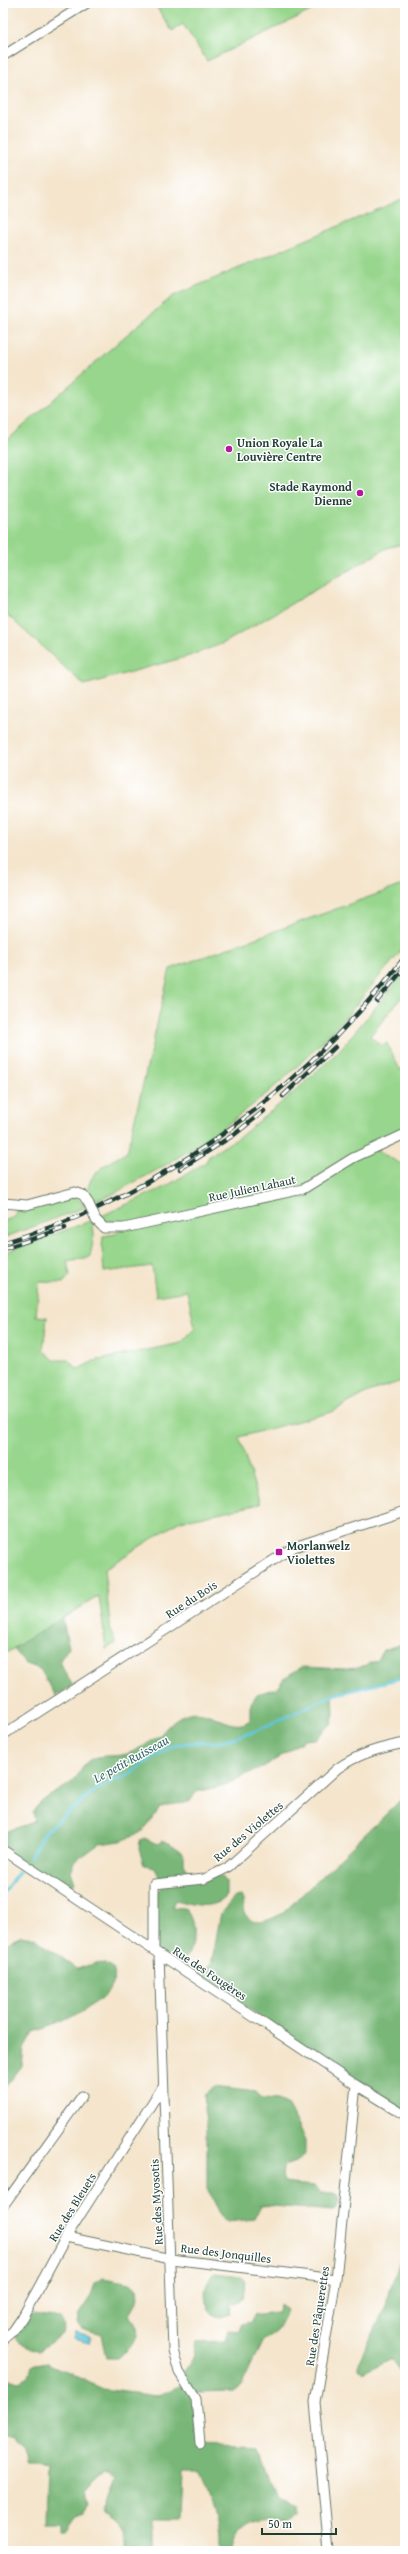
<svg xmlns="http://www.w3.org/2000/svg" width="408" height="2554" font-family="'Gentium Book Plus',serif">
<rect width="100%" height="100%" fill="#fff"/>
<filter id="ink" filterUnits="userSpaceOnUse"><feTurbulence type="fractalNoise" baseFrequency=".025" numOctaves="2"/><feDisplacementMap in="SourceGraphic" scale="8" xChannelSelector="R" yChannelSelector="G"/><feConvolveMatrix kernelMatrix="1 2 1 2 8 2 1 2 1" color-interpolation-filters="sRGB"/></filter>
<filter id="wash" filterUnits="userSpaceOnUse"><feTurbulence type="fractalNoise" baseFrequency=".012" numOctaves="4" result="noise"/><feDisplacementMap in="SourceGraphic" scale="16" xChannelSelector="R" yChannelSelector="G"/><feGaussianBlur stdDeviation="0.9" result="paint"/><feColorMatrix in="noise" values="0 0 0 0 0 0 0 0 0 0 0 0 0 0 0 0 0 1.4 0 .05"/><feComposite in="paint" operator="in"/></filter>
<g filter="url(#wash)">
<rect width="100%" height="100%" fill="#f4e5cc"/>
<!-- green -->
<path fill="#97d68c" stroke="#5b8a60" d="M154,3H322L323,5L207,61L183,24L172,31Z
M405,198V543L387,548L224,643L189,656L84,685L3,611V444L124,337L173,296Z
M405,884C405,896 408,935 405,944C400,955 382,972 375,982C308,1066 226,1135 131,1184C118,1191 101,1203 87,1199C86,1172 106,1165 127,1152L170,969Z
M405,972V993L370,1036L382,1046L387,1043L400,1070L405,1067V1134L374,1149L405,1166V1380L368,1392L332,1412L239,1437L260,1504L180,1521L104,1569L111,1633L116,1643L106,1649L99,1596L3,1655V1253L93,1220L94,1236L90,1257L67,1261L70,1275L63,1283L39,1282L36,1316L47,1317L43,1350L54,1360H68L78,1369L94,1361L181,1343L195,1328L187,1291L156,1296L152,1266L104,1272L102,1248L103,1236L115,1234L123,1228L108,1226L99,1217L165,1187L206,1162L209,1156L242,1135L292,1094L338,1052Z
M75,1196L86,1207L3,1238V1221L15,1217L16,1205Z"/>
<!-- forest -->
<path fill="#79b778" stroke="#4c7a56" d="M62,1618L69,1647L60,1660V1664L73,1685L56,1696L40,1669L24,1663L14,1648Z
M405,1643V1677L333,1695L334,1714L331,1724L315,1739L304,1740L272,1762L225,1785L196,1792L191,1800L185,1803L167,1805L160,1808L146,1828L136,1835L121,1841L99,1844L73,1863L71,1871L75,1883L67,1889L3,1850V1835C11,1827 25,1827 35,1821L33,1812C42,1796 61,1792 73,1781C79,1776 82,1766 88,1761C100,1753 114,1758 127,1754C133,1752 157,1739 161,1734C170,1724 175,1717 189,1713C212,1707 233,1736 251,1719V1703L257,1694L277,1688L285,1677L302,1667L347,1669L358,1668L378,1660L383,1650Z
M405,1796V2115L199,1976V1973L211,1965L221,1913L235,1897L241,1896C245,1902 243,1910 246,1915C254,1929 272,1918 282,1914Z
M144,1838L157,1844L163,1841L172,1844L184,1855V1863L194,1881C206,1877 216,1870 226,1881V1897C212,1911 190,1904 175,1900L172,1907L184,1908C199,1922 194,1951 181,1965L154,1950V1895L164,1883L159,1877L155,1867L144,1865L139,1849L140,1841Z
M21,1935L35,1938L77,1969C85,1967 96,1962 105,1964C123,1969 112,1990 102,1998C81,2013 57,2025 33,2032L24,2048L22,2066L3,2090V1946Z
M214,2087L256,2092L263,2099L278,2100L287,2104L305,2141V2154L298,2161L284,2166L283,2181L291,2184L314,2186L322,2194H336L339,2198L337,2208L333,2211L261,2205L254,2219L227,2222L223,2219L207,2188V2127L204,2109L205,2095Z
M405,2245V2380L392,2358L362,2373L358,2369V2363L382,2315Z
M214,2273L241,2276L245,2280L243,2298L236,2304L231,2303L230,2314L221,2317L213,2315C202,2304 203,2284 214,2273Z
M103,2278L131,2283L137,2288L138,2299L130,2313C131,2319 135,2322 137,2328C141,2339 125,2351 117,2358H106L101,2334L81,2328L77,2324L79,2314L91,2296L95,2283Z
M279,2304L287,2310C282,2323 277,2335 263,2340L241,2387L234,2391L194,2392L200,2443L257,2446L275,2498L294,2509L295,2518C277,2532 277,2519 262,2522C247,2524 234,2535 233,2551H220C221,2524 212,2499 201,2474H183L181,2520H153V2551H126C127,2530 122,2521 104,2511L103,2506L114,2477L109,2471H103L84,2493L87,2505L84,2514L75,2518L66,2531H62V2523H46L48,2465L39,2463H27L25,2449L17,2444L11,2436H3V2379L20,2381L29,2376L32,2366L47,2363L103,2389L157,2396L177,2387H183L184,2370L194,2356L196,2342L225,2341L228,2330L240,2331L241,2324L251,2322L255,2314L259,2316L268,2313H278Z
M33,2314L59,2318L65,2327L63,2333L39,2351L19,2342L13,2331L28,2316Z"/>
<!-- water -->
<path fill="#5fc7dc" stroke="#3f8288" d="M75,2332L91,2336L89,2343L73,2339Z"/>
<g fill="none" stroke-linecap="round" stroke-linejoin="round">
<!-- stream -->
<path stroke="#5fc7dc" stroke-width="3" d="M29,1858L47,1830L95,1790L133,1772L169,1747L187,1743L217,1742L251,1733L333,1695L405,1677
M3,1893L19,1872"/>
</g>
</g>
<g filter="url(#ink)">
<g fill="none" stroke-linecap="round" stroke-linejoin="round">
<defs>
<path id="minor" d="M3,56L87,3
M3,1203L27,1205L75,1192L83,1195L89,1204
M96,1220L104,1228H124L303,1189L353,1158L405,1134
M3,1735L294,1547L405,1511
M3,1850L356,2085L405,2115
M154,1950V1884L204,1879L227,1868L338,1768C360,1753 380,1748 405,1743
M159,1954L173,2350L179,2372L196,2399L200,2443
M3,2206L82,2096
M66,2237L171,2259L336,2279
M3,2339L13,2331L22,2318L66,2237L163,2086
M329,2551L315,2402L336,2279L356,2085"/>
</defs>
<!-- minor casing -->
<use href="#minor" stroke="#6a7869" stroke-width="11"/>
<!-- minor -->
<use href="#minor" stroke="#fff" stroke-width="9"/>
<defs>
<path id="rail" d="M377,1001L405,967
M283,1096L335,1047
M180,1169L235,1134L264,1111
M3,1243C28,1235 53,1227 77,1217C208,1160 318,1069 405,957
M3,1249L65,1228"/>
</defs>
<!-- rail casing -->
<use href="#rail" stroke="#1f3d34" stroke-width="4.5"/>
<!-- rail -->
<use href="#rail" stroke="#fff" stroke-width="3" stroke-dasharray="9" stroke-linecap="butt"/>
<defs>
<path id="minor-bridge" d="M89,1204L96,1220"/>
</defs>
<!-- minor-bridge casing -->
<use href="#minor-bridge" stroke="#6a7869" stroke-width="11" stroke-linecap="butt"/>
<!-- minor-bridge -->
<use href="#minor-bridge" stroke="#fff" stroke-width="9"/>
</g>
</g>
<!-- markers -->
<g fill="#b5179e" stroke="#fff" stroke-width="1.5">
<circle cx="229" cy="449" r="4"/>
<circle cx="360" cy="493" r="4"/>
<rect x="275" y="1548" width="8" height="8" rx="2"/>
</g>
<g text-anchor="middle" dominant-baseline="central" stroke-width="3" stroke-linejoin="round" paint-order="stroke">
<!-- poi labels -->
<g font-size="12" font-weight="bold" fill="#1f3d34" stroke="#fff" text-anchor="start">
<text x="237" y="442">Union Royale La<tspan x="237" dy="14">Louvière Centre</tspan></text>
<text x="352" y="486" text-anchor="end">Stade Raymond<tspan x="352" dy="14">Dienne</tspan></text>
<text x="287" y="1545">Morlanwelz<tspan x="287" dy="14">Violettes</tspan></text>
</g>
<!-- street labels -->
<g font-size="12" fill="#1f3d34" stroke="#fff">
<text transform="translate(252 1188) rotate(-12)">Rue Julien Lahaut</text>
<text transform="translate(191 1599) rotate(-33)">Rue du Bois</text>
<text transform="translate(248 1831) rotate(-40)">Rue des Violettes</text>
<text transform="translate(210 1973) rotate(34)">Rue des Fougères</text>
<text transform="translate(156 2202) rotate(-93)">Rue des Myosotis</text>
<text transform="translate(72 2207) rotate(-58)">Rue des Bleuets</text>
<text transform="translate(226 2253) rotate(7)">Rue des Jonquilles</text>
<text transform="translate(317 2316) rotate(-81)">Rue des Pâquerettes</text>
</g>
<!-- water labels -->
<g font-size="13" font-style="italic" fill="#326666" stroke="#fff">
<text transform="translate(131 1759) rotate(-29)">Le petit Ruisseau</text>
</g>
</g>
<!-- margin -->
<rect width="408" height="2554" fill="none" stroke="#fff" stroke-width="16"/>
<!-- scale -->
<path d="M262 2528v6h74v-6" fill="none" stroke="#1f3d34" stroke-width="2"/>
<text x="268" y="2528" font-size="12" fill="#1f3d34" stroke="#ffffff" stroke-width="3" paint-order="stroke">50 m</text>
</svg>
